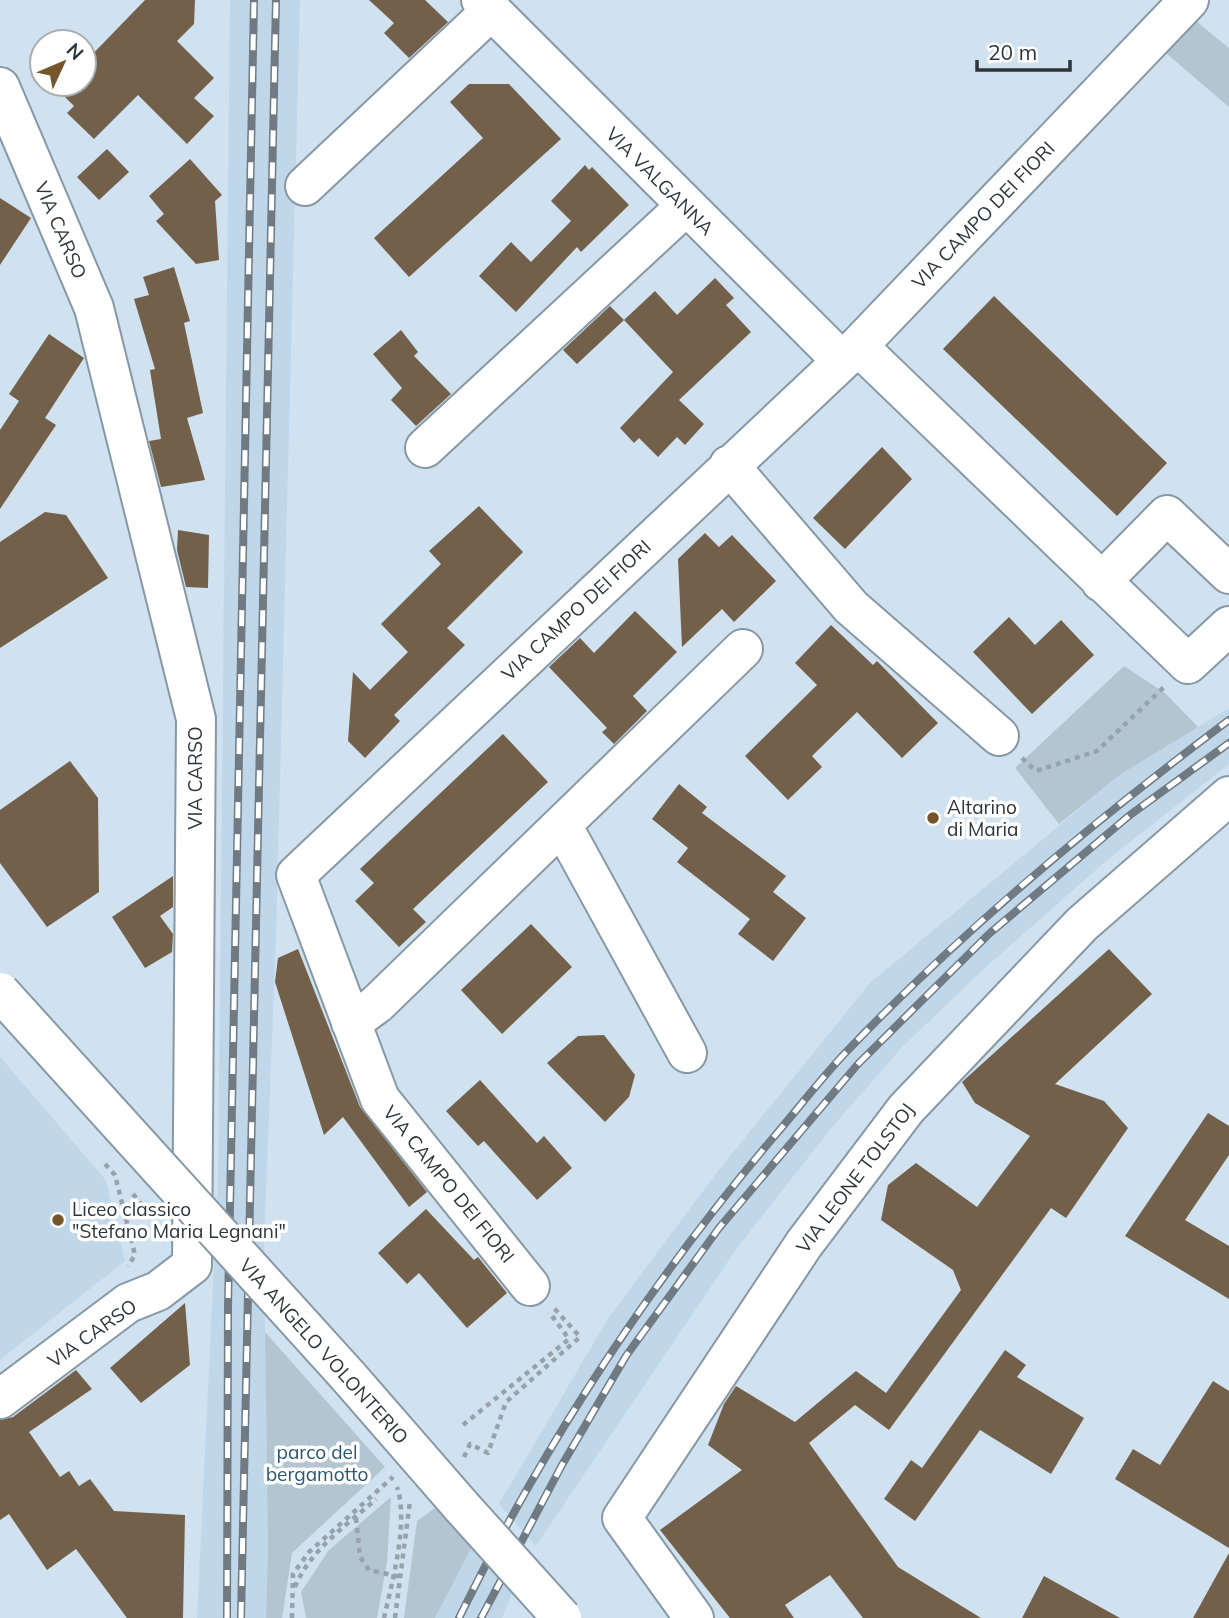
<svg xmlns="http://www.w3.org/2000/svg" width="1229" height="1618" font-family="Mulish,sans-serif">
<rect width="100%" height="100%" fill="#d0e1ef"/>
<!-- built -->
<path fill="#c0d7ea" d="M230,0H300L276,936L264,1243L268,1548L266,1618H197L218,1181Z
M1229,708V764L1106,861L986,967L901,1048L829,1131L737,1248L536,1546L499,1504L609,1317L718,1171L870,983L1121,774Z
M0,1057L106,1180L125,1261L0,1360Z
M475,1541L513,1591L502,1618H435Z"/>
<!-- green -->
<path fill="#b4c5d2" d="M1185,12L1229,48V107L1160,48Z
M1124,666L1165,693L1198,727L1121,774L1059,824L1015,768Z
M265,1332L385,1467L292,1553L282,1618H266L268,1548Z
M391,1497L387,1562L377,1618H306L301,1592L329,1550Z
M438,1506L475,1541L435,1618H404L417,1521Z"/>
<!-- building -->
<path fill="#72604a" d="M145,0H195L194,24L177,41L214,78L194,98L214,116L187,144L138,95L94,139L67,113L74,106L58,90L63,84H84V63Z
M369,0H425L448,22L409,58L384,33L394,23Z
M469,84H509L561,139L409,277L374,238L483,138L450,102Z
M107,149L129,172L99,200L77,177Z
M190,159L222,195L215,201L219,260L196,264L156,221L164,214L149,196Z
M585,165L589,170L592,167L629,205L581,252L577,247L516,312L479,276L511,242L531,262L571,221L551,201Z
M0,198L31,218L0,265Z
M174,267L190,321L184,323L203,413L187,418L205,480L161,487L149,441L161,439L150,370L155,369L134,299L149,295L143,277Z
M715,278L734,298L726,305L751,332L679,400L704,424L685,445L677,437L658,457L639,438L634,443L620,428L673,372L624,320L655,291L677,315Z
M994,296L1167,463L1117,516L943,349Z
M610,306L624,320L577,364L563,350Z
M401,330L418,352L414,356L451,394L416,426L391,400L402,388L373,354Z
M49,334L84,358L45,418L56,425L0,509V430L19,401L9,394Z
M882,447L912,479L845,549L813,518Z
M479,506L523,552L447,628L465,645L394,715L400,721L365,758L348,741L353,672L370,690L408,652L381,624L441,564L429,551Z
M45,512L66,515L108,578L0,648V542Z
M178,530L209,535L208,588L186,587L177,550Z
M705,533L719,547L732,535L776,581L734,622L722,609L682,647L678,559Z
M635,611L677,652L633,696L647,711L614,744L602,732L607,728L549,667L580,638L594,653Z
M1009,617L1035,645L1061,620L1094,655L1032,714L973,652Z
M831,625L873,665L877,661L938,723L902,758L857,712L812,756L822,767L788,800L745,756L817,685L795,663Z
M503,734L548,782L413,909L426,922L399,947L355,901L374,883L360,869Z
M70,761L98,798L99,892L47,927L0,863V810Z
M679,784L707,807L702,813L786,876L773,892L806,918L773,961L738,934L750,919L677,862L688,848L652,819Z
M173,876V907L160,916L173,934L172,952L145,968L112,917Z
M531,924L572,967L502,1034L461,990Z
M298,949L360,1107L427,1192L409,1207L343,1117L324,1135L275,982L278,958Z
M1109,949L1152,994L1055,1084L1104,1101L1128,1128L1066,1218L1051,1208L889,1430L855,1405L809,1443L898,1567L981,1618H863L830,1575L785,1605L794,1618H730L660,1530L742,1470L708,1445L724,1404L736,1386L795,1422L856,1371L886,1393L961,1290L953,1270L881,1220L888,1185L916,1163L977,1207L1030,1136L975,1103L962,1082Z
M604,1035L635,1075L629,1097L605,1122L547,1063L578,1036Z
M480,1080L537,1143L544,1136L572,1168L537,1200L484,1141L478,1146L446,1111Z
M1208,1113L1229,1126V1155L1185,1220L1229,1246V1299L1125,1236Z
M426,1209L474,1260L478,1257L507,1293L467,1328L419,1273L407,1284L378,1253Z
M185,1303L190,1365L141,1403L110,1368Z
M1005,1350L1026,1365L1017,1377L1084,1418L1051,1474L980,1430L915,1521L884,1499L911,1460L922,1468Z
M76,1370L92,1389L29,1432L60,1477L69,1471L79,1486L90,1479L114,1511L185,1515L183,1618H127L76,1549L47,1570L9,1514L0,1520V1420L13,1417Z
M1213,1381L1229,1391V1548L1115,1479L1133,1449L1160,1465Z
M1229,1553V1618H1193Z
M1044,1576L1120,1618H1022Z"/>
<g fill="none" stroke-linecap="round" stroke-linejoin="round">
<defs>
<path id="minor" d="M481,0L841,360
M0,87L94,308L196,719L192,1265L158,1291L128,1303L0,1399
M305,186L491,11
M858,346L1188,664L1229,626
M425,448L685,207
M729,465L851,607L999,736
M1101,582L1167,515L1229,574
M562,825L687,1053
M351,1023L377,1004L743,649
M530,1286L380,1099L296,875L858,346L1189,0
M348,1376L462,1507
M694,1618L622,1518L804,1244L906,1109L1082,924L1229,796"/>
</defs>
<!-- minor casing -->
<use href="#minor" stroke="#8798a5" stroke-width="42"/>
<!-- path -->
<path stroke="#96a3ae" stroke-width="4.5" stroke-dasharray="5 5" stroke-linecap="butt" d="M1022,758L1036,771L1097,751L1164,687
M105,1164L115,1175L135,1255L128,1266
M133,1194L145,1209
M463,1425L569,1339L549,1312
M464,1457L470,1444L488,1453L506,1402L580,1337L554,1308
M356,1518L360,1557L369,1570L401,1577
M295,1587C310,1550 347,1525 376,1499
M292,1618L293,1574L309,1552L393,1477
M384,1618C392,1582 409,1522 397,1487
M395,1618L410,1501"/>
<!-- minor -->
<use href="#minor" stroke="#fff" stroke-width="38"/>
<defs>
<path id="rail" d="M227,1618L228,1307L254,0
M241,1618L276,0
M459,1618C545,1442 651,1281 778,1132C801,1105 823,1076 848,1050C965,928 1094,821 1229,720
M481,1618L562,1465L626,1356L719,1228L858,1064L990,933L1130,815L1229,743"/>
</defs>
<!-- rail casing -->
<use href="#rail" stroke="#6f7a82" stroke-width="8"/>
<!-- rail -->
<use href="#rail" stroke="#fff" stroke-width="5" stroke-dasharray="16" stroke-linecap="butt"/>
<defs>
<path id="minor-bridge" d="M0,992L348,1376
M462,1507L562,1618"/>
</defs>
<!-- minor-bridge casing -->
<use href="#minor-bridge" stroke="#8798a5" stroke-width="42" stroke-linecap="butt"/>
<!-- minor-bridge -->
<use href="#minor-bridge" stroke="#fff" stroke-width="38"/>
</g>
<!-- markers -->
<g fill="#75562b" stroke="#fff" stroke-width="2.5">
<circle cx="933" cy="818" r="7"/>
<circle cx="58" cy="1220" r="7"/>
</g>
<g text-anchor="middle" dominant-baseline="central" stroke-width="7" stroke-linejoin="round" paint-order="stroke">
<!-- street labels -->
<g font-size="19" fill="#2e353a" stroke="#fff">
<text transform="translate(660 181) rotate(45)">VIA VALGANNA</text>
<text transform="translate(983 215) rotate(-46)">VIA CAMPO DEI FIORI</text>
<text transform="translate(61 230) rotate(67)">VIA CARSO</text>
<text transform="translate(576 610) rotate(-43)">VIA CAMPO DEI FIORI</text>
<text transform="translate(195 778) rotate(-90)">VIA CARSO</text>
<text transform="translate(855 1178) rotate(-53)">VIA LEONE TOLSTOJ</text>
<text transform="translate(449 1184) rotate(51)">VIA CAMPO DEI FIORI</text>
<text transform="translate(92 1333) rotate(-35)">VIA CARSO</text>
<text transform="translate(324 1351) rotate(48)">VIA ANGELO VOLONTERIO</text>
</g>
<!-- poi labels -->
<g font-size="19" fill="#2e353a" stroke="#fff" text-anchor="start">
<text x="947" y="807">Altarino<tspan x="947" dy="22">di Maria</tspan></text>
<text x="72" y="1209">Liceo classico<tspan x="72" dy="22">"Stefano Maria Legnani"</tspan></text>
</g>
<!-- park labels -->
<g font-size="19" fill="#2a5675" stroke="#fff">
<text x="317" y="1452">parco del<tspan x="317" dy="22">bergamotto</tspan></text>
</g>
</g>
<!-- north arrow -->
<g transform="translate(63 63) rotate(46)"><circle r="33" fill="#ffffff" stroke="#abaeb0" stroke-width="2"/>
<path d="M0-5L12 26L0 18L-12 26Z" fill="#75562b"/>
<text y="-10" font-size="19" font-weight="bold" text-anchor="middle" fill="#2e353a">N</text>
</g>
<!-- scale -->
<path d="M977 60v10h93v-10" fill="none" stroke="#2e353a" stroke-width="3.5"/>
<text x="988" y="60" font-size="21" fill="#2e353a" stroke="#ffffff" stroke-width="5" paint-order="stroke">20 m</text>
</svg>
